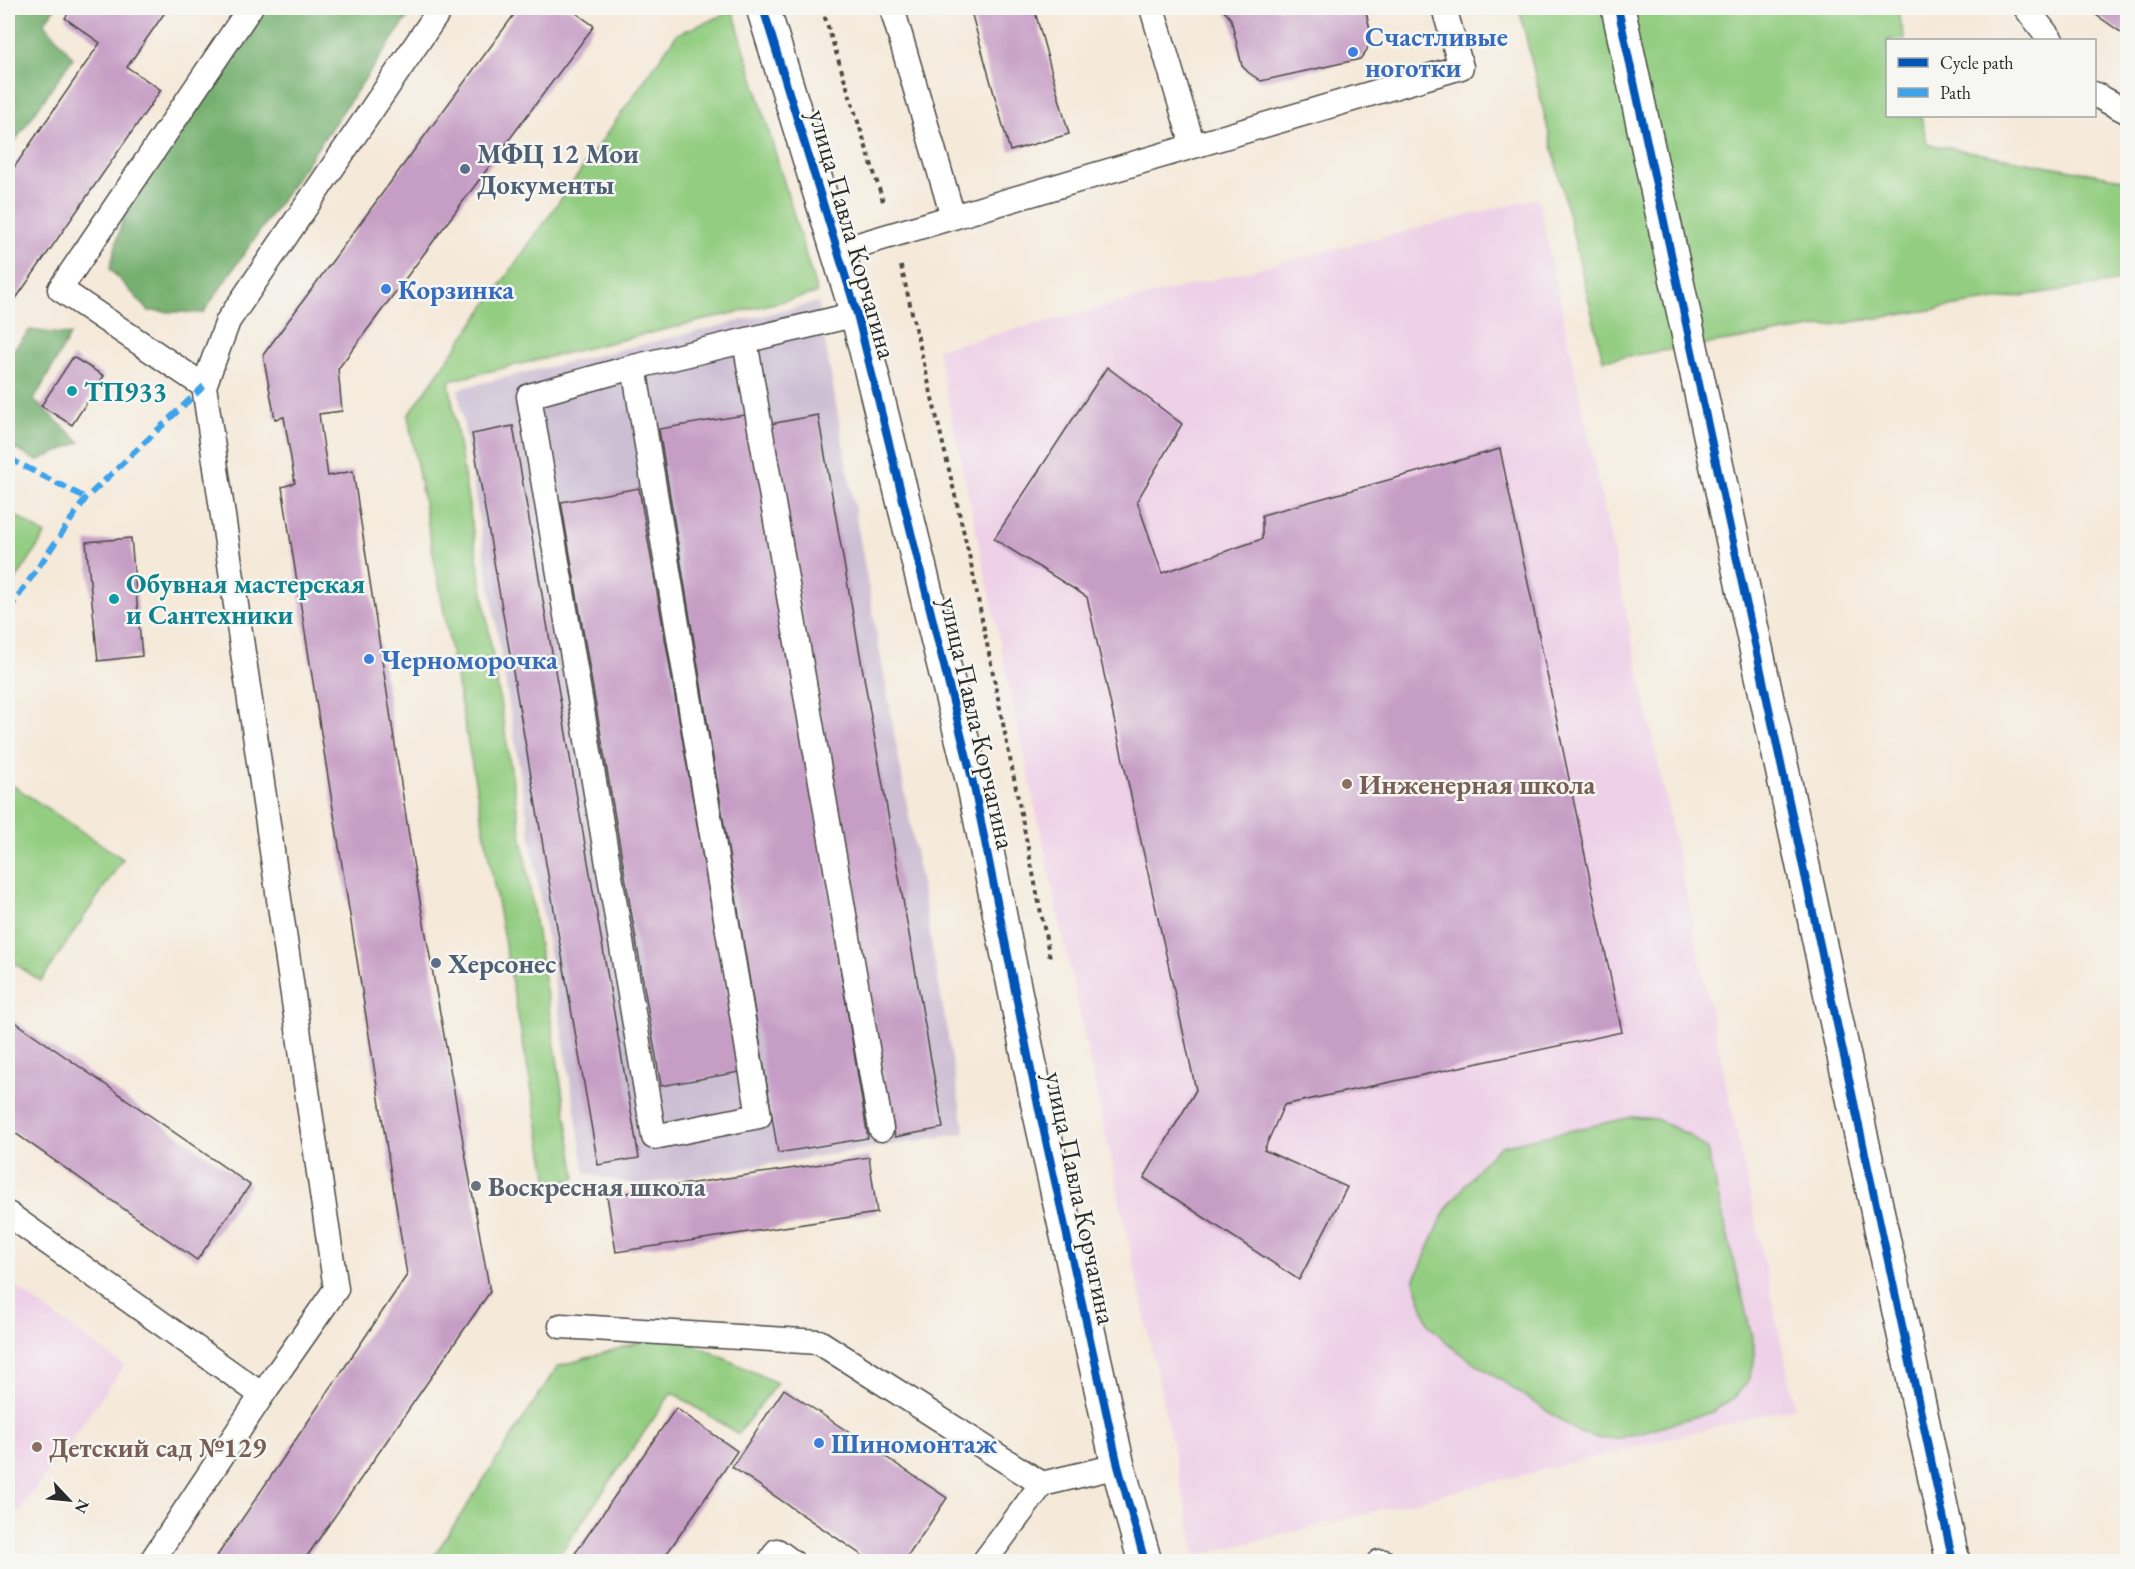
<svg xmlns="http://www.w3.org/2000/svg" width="2135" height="1569" font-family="'EB Garamond',serif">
<rect width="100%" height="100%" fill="#f6f6f2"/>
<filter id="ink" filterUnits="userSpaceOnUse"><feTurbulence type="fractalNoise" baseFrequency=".0167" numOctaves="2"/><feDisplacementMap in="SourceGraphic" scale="12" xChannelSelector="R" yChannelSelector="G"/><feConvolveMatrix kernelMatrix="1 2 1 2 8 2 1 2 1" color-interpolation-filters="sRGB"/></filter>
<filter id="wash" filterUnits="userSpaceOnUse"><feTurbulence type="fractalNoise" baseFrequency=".008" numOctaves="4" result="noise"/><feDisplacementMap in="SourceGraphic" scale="24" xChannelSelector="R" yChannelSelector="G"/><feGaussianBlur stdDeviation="1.35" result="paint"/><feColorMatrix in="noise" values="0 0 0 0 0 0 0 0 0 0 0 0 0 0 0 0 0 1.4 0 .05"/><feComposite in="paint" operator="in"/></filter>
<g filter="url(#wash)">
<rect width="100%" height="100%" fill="#f5e9d9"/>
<!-- built -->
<path fill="#eed0e7" d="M1538,198L1795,1407L1196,1556L937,349Z
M8,1281L124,1366L8,1527Z"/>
<!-- industrial -->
<path fill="#ccbed3" d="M818,302L965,1133L637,1185L585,1173L458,389Z"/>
<!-- green -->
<path fill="#93cd81" stroke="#5f7c56" stroke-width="1.5" d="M1519,8H1897L1905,40H1888V116H1921L1927,144L2127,180V280L1603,360Z
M733,11L817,293L449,381L576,1178L549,1185L408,416L677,34Z
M8,510L45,535L8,592Z
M8,782L123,859L41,981L8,959Z
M1632,1117L1656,1119L1689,1135L1707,1150L1754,1346V1362L1750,1378L1735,1397L1712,1412L1620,1438L1602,1439L1580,1433L1451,1347L1429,1325L1414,1281L1445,1211L1485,1160L1501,1146Z
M670,1333L777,1383L738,1434L672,1392L555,1561L430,1562L557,1367Z"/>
<!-- forest -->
<path fill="#76b06f" stroke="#506e4d" stroke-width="1.5" d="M8,8H55L44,23L73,58L8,151Z
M266,8H414L203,313L149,311L110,269L124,213Z
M30,330L70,335L34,400L80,442L37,461L8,445V356Z"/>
<g id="blocks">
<!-- building -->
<path fill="#c69dc5" d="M72,8H168L127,67L161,90L8,310V176L100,43L65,18Z
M519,8H569L594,26L338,369L342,411L319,414L328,476L353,471L413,862L490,1292L303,1562H213L407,1275L282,487L295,483L284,417L275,419L263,355Z
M970,8H1034L1069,134L1010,151Z
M1222,8H1365L1371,34L1367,50L1360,59L1261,81L1249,73L1242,66L1231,19Z
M2086,8H2128V37Z
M73,357L104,376L72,425L41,406Z
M1107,367L1182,424L1137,501L1162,573L1262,539V515L1500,449L1622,1032L1284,1105L1264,1150L1347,1187L1299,1280L1144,1178L1196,1090L1087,597L994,539Z
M750,414L868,1138L778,1153L659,429Z
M818,415L943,1128L895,1137L770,424Z
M513,426L639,1158L598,1165L472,434Z
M639,488L740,1072L661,1086L561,502Z
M131,538L142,656L98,661L86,542Z
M8,1017L250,1185L197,1260L8,1128Z
M869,1157L877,1213L616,1252L607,1196Z
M784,1389L947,1498L904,1562H872L732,1467Z
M676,1408L737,1451L713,1487L661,1562H569Z"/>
</g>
</g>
<g filter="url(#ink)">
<use href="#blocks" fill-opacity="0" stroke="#494845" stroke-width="1.5"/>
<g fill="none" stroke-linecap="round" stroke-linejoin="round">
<defs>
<path id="lane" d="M892,8L953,217
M1152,8L1193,146
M2026,8L2051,40
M2094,94L2128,112
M838,251L1461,67L1444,8
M745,341L881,1129
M634,367L759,1116L654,1137L529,396L622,370L634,367L857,314
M204,386L60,289L250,8
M8,1214L262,1395
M561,1326L819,1342L1042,1484
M151,1562L262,1395L336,1289L204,386L228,321L441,8
M770,1562L777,1551L792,1562
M984,1562L1042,1484L1118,1466
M1379,1562H1384"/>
<path id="street" d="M763,8L857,314L974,787L1038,1105L1104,1402L1118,1466L1145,1562
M1618,8L1953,1562"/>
</defs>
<!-- lane casing -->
<use href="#lane" stroke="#494845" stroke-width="27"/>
<!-- street casing -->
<use href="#street" stroke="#494845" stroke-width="36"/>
<!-- path -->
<path stroke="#494845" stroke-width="4" stroke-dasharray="4.5 4.5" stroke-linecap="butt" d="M822,8L884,204
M901,266L970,559L1050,958"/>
<!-- lane -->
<use href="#lane" stroke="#fff" stroke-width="24"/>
<!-- street -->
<use href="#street" stroke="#fff" stroke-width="33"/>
<!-- quiet -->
<path stroke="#3ea3eb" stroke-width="6" stroke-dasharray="12 6" stroke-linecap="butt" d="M8,458L86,498
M8,611L86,498L204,386"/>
<defs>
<path id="cycleway" d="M763,8L857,314L974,787L1038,1105L1104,1402L1118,1466L1145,1562
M1618,8L1953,1562"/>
</defs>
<!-- cycleway casing -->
<use href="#cycleway" stroke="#f6f6f2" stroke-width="11"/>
<!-- cycleway -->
<use href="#cycleway" stroke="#0057b8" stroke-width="8"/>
</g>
</g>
<!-- markers -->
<g fill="#3f7fe0" stroke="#f6f6f2" stroke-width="2">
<circle cx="1353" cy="52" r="6"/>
<circle cx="386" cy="289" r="6"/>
<circle cx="369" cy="659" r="6"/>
<circle cx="819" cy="1443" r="6"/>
</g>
<g fill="#5c6f8a" stroke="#f6f6f2" stroke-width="2">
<circle cx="465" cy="169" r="6"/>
<circle cx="436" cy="963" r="6"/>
</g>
<g fill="#0f9aa8" stroke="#f6f6f2" stroke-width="2">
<circle cx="72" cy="391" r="6"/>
<circle cx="114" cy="599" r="6"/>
</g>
<g fill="#8d6e63" stroke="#f6f6f2" stroke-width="2">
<circle cx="1347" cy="784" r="6"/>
<circle cx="37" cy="1447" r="6"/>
</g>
<circle fill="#6b7280" stroke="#f6f6f2" stroke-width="2" cx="476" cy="1186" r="6"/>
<g text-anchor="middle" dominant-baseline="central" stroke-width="5" stroke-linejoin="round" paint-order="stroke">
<!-- shop labels -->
<g font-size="27" font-weight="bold" fill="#366cbe" stroke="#f6f6f2" text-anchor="start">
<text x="1365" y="36">Счастливые<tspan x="1365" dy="31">ноготки</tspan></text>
<text x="398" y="289">Корзинка</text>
<text x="381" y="659">Черноморочка</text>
<text x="831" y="1443">Шиномонтаж</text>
</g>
<!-- service labels -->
<g font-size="27" font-weight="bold" fill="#4e5e75" stroke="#f6f6f2" text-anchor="start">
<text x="477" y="153">МФЦ 12 Мои<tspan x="477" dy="31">Документы</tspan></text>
<text x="448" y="963">Херсонес</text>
</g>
<!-- street labels -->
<g font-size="27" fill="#2b2b2b" stroke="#f6f6f2">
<text transform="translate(853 234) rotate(74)">улица Павла Корчагина</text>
<text transform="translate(978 723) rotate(77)">улица Павла Корчагина</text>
<text transform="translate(1081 1198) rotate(78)">улица Павла Корчагина</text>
</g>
<!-- culture labels -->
<g font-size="27" font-weight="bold" fill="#0d838f" stroke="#f6f6f2" text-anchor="start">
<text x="84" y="391">ТП933</text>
<text x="126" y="583">Обувная мастерская<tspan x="126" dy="31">и Сантехники</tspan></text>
</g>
<!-- education labels -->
<g font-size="27" font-weight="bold" fill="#785e54" stroke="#f6f6f2" text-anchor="start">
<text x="1359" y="784">Инженерная школа</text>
<text x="49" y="1447">Детский сад №129</text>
</g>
<!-- worship labels -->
<g font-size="27" font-weight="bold" fill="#5b616d" stroke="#f6f6f2" text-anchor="start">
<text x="488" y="1186">Воскресная школа</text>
</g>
</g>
<!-- margin -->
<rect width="2135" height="1569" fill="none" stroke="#f6f6f2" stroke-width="30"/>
<!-- legend -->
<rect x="1886" y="39" width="210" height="78" fill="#f6f6f2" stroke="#a5a5a2" stroke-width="1.5"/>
<rect x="1898" y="58" width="30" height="9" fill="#0057b8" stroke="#a5a5a2" stroke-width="1.5"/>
<text x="1940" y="69" font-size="18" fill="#2b2b2b">Cycle path</text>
<rect x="1898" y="88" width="30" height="9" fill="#3ea3eb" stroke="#a5a5a2" stroke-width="1.5"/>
<text x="1940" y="99" font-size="18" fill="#2b2b2b">Path</text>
<!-- north arrow -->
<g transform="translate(69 1500) rotate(116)" stroke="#f6f6f2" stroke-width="4.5" paint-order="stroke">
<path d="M0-4.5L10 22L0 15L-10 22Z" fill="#2b2b2b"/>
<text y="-9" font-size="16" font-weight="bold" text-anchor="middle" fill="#2b2b2b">N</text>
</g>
</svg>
